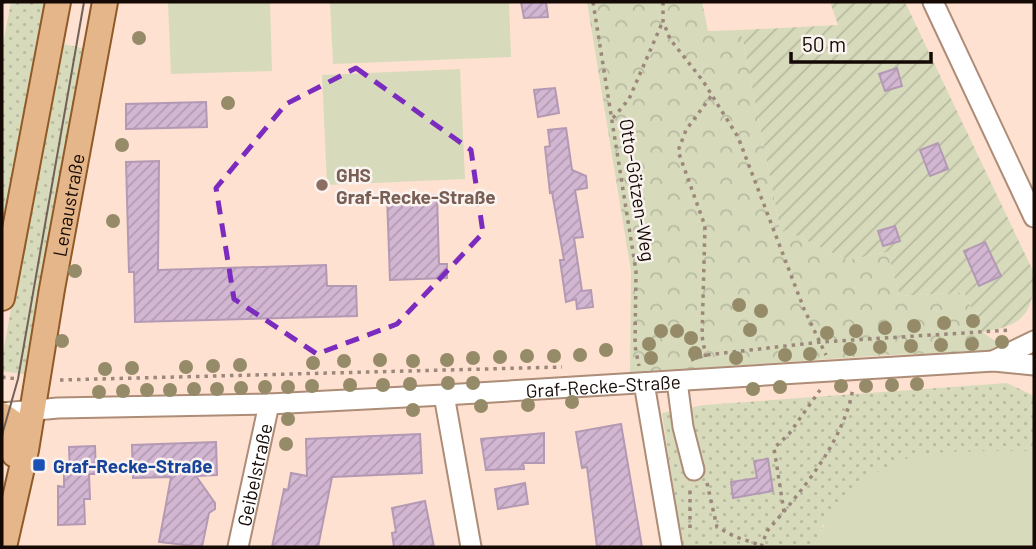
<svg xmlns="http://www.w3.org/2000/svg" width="1036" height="549" font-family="Barlow,sans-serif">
<defs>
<pattern id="grass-dots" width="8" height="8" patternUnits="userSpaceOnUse" patternTransform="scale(1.75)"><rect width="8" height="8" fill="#d7dbbc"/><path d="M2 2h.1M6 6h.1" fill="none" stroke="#b8bba0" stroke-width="1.8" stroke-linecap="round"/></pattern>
<pattern id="park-crowns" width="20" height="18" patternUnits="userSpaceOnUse" patternTransform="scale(1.75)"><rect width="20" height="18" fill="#d7dbbc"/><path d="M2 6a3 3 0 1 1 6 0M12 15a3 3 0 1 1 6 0" fill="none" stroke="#b8bba0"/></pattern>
<pattern id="garden-furrows" width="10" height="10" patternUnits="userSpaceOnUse" patternTransform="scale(1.75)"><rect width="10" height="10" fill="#d7dbbc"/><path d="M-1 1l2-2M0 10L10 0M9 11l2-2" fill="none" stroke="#b8bba0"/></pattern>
<pattern id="building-hatch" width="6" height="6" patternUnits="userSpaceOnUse" patternTransform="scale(1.75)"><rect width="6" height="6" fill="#d2b6d2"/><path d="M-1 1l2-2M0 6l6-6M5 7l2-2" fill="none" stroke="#b39bb3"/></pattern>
</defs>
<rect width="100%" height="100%" fill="#fee1d0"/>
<!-- grass -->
<path fill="url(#grass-dots)" d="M11,2H49L2,231V49Z
M58,43L82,48L80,67L51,225L29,375L2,371V360Z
M1007,383L1034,396V451L936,454L823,525L814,547H682L662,413L704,405Z"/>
<!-- park -->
<path fill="url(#park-crowns)" d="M587,2H702L708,31L741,30L780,228L848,260L887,252L900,296L964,292L982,332L1010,351L889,355L630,373L631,271Z"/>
<!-- garden -->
<path fill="url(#garden-furrows)" d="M830,2H905L1034,273C1034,314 1023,326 982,332L964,292L900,296L887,252L848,260L780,228L741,30L838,25Z"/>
<!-- pitch -->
<path fill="#d7dbbc" d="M168,2H270L272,71L171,74Z
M330,2H509L511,57L333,64Z
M460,69L465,179L327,185L322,75Z
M989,451H1034V547H814C828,506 867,471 908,458C933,450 963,452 989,451Z"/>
<!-- building -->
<path fill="url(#building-hatch)" stroke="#b499b4" stroke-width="2" d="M521,2H546L548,17L524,18Z
M897,68L902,86L885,91L879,74Z
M555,88L559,113L538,117L534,90Z
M206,102L207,127L126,129V104Z
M566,128L572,170L586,176L587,188L575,190L583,237L574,238L582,291L591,290L593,307L577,309L576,299L566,302L560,260H564L552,192L550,193L545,147L550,146L548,130Z
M938,143L948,169L930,176L920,150Z
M159,161L158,270L326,265L327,286H356L357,316L135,322L134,272H129L126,162Z
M437,195L439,264H447V278L390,280L387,196Z
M895,226L900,241L883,246L878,231Z
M985,242L1001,276L979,286L964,251Z
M621,424L642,547H597L587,467L582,468L576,432Z
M544,433V463H523L524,469L486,470L481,439Z
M420,434L422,473L332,477L318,547H272L284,489L288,490L291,473L307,476L306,439Z
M216,442L217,475L196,476L215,503V509L209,513L202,547L159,542L171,477L133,478L132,445Z
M95,446L96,474H89L90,499H84L85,524L58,525V486L64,487V475L70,474L69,447Z
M768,459L773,491L733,498L731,482L757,478L754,461Z
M525,483L528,504L498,509L495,489Z
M425,501L434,547H394L392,533L396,532L392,508Z"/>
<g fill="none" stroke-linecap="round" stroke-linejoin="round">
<defs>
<g id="minor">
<path d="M933,2L1034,217"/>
<path d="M995,360L1034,341"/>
<path d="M677,381L683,427L694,470"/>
<path d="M644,383L672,547"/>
<path d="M444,395L471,547"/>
<path id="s1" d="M2,413L58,408L269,404L444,395L994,361L1034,365"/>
<path id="s2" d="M238,547L269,404"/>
</g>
<g id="major">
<path d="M2,298L58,2"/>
<path d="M2,415L16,425L14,454"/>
<path id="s3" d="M4,547L26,450L52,289L105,2"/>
</g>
</defs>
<!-- minor casing -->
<use href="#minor" stroke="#ad8c78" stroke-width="23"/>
<!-- major casing -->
<use href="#major" stroke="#905a28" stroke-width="28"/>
<!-- path -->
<path stroke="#9c877b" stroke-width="3.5" stroke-dasharray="3.5 5" stroke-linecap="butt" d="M2,2H5
M593,2L636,271L635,346L639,366
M663,2V21L670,39L703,81L738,137L804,309L826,355
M613,118L629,99L663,21
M706,357L702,336L705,226L678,151L686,130L712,95
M691,360L706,355L821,342L1011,330
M2,377L17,379
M60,380L562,367
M707,483L717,527L736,537L760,545
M784,512L774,448L789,434L820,390
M690,528V487
M761,547L767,531C802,491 844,441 853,388"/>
<!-- minor -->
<use href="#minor" stroke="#fff" stroke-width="19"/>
<!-- major -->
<use href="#major" stroke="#e5b68a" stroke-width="24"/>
<!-- tram -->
<path stroke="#736056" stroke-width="2" d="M2,435L18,379L84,2"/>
</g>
<!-- trees -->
<g fill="#958b68">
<circle cx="139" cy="38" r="7"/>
<circle cx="228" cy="103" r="7"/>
<circle cx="122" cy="145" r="7"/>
<circle cx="113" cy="221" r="7"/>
<circle cx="75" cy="271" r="7"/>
<circle cx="739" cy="305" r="7"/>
<circle cx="761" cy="311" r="7"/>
<circle cx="973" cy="321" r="7"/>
<circle cx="944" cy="323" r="7"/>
<circle cx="914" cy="326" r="7"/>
<circle cx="885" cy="328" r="7"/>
<circle cx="750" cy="330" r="7"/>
<circle cx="661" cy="331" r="7"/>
<circle cx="677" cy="331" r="7"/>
<circle cx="856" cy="331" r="7"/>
<circle cx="827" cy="333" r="7"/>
<circle cx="691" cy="338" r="7"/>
<circle cx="62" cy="341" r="7"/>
<circle cx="1002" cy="342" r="7"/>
<circle cx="649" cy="344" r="7"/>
<circle cx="972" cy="344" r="7"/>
<circle cx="941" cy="345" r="7"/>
<circle cx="911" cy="346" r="7"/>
<circle cx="880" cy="347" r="7"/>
<circle cx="850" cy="349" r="7"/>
<circle cx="606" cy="350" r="7"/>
<circle cx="695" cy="353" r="7"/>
<circle cx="810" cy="354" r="7"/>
<circle cx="580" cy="355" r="7"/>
<circle cx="785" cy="355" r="7"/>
<circle cx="527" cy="356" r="7"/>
<circle cx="554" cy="356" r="7"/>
<circle cx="500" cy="357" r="7"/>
<circle cx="473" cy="358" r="7"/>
<circle cx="651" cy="358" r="7"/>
<circle cx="736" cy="358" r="7"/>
<circle cx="380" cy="360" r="7"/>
<circle cx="447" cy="360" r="7"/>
<circle cx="344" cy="361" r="7"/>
<circle cx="413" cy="361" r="7"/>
<circle cx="313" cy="363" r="7"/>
<circle cx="240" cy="365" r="7"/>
<circle cx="213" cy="366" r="7"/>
<circle cx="186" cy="367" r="7"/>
<circle cx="132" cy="368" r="7"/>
<circle cx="105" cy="369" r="7"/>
<circle cx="448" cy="383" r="7"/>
<circle cx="473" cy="383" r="7"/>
<circle cx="410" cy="384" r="7"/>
<circle cx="917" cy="384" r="7"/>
<circle cx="350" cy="385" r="7"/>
<circle cx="383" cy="385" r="7"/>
<circle cx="892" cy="385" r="7"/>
<circle cx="312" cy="386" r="7"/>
<circle cx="841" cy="386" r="7"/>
<circle cx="866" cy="386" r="7"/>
<circle cx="265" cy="387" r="7"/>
<circle cx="288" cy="387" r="7"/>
<circle cx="780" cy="387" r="7"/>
<circle cx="241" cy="388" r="7"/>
<circle cx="194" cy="389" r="7"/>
<circle cx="217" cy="389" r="7"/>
<circle cx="753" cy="389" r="7"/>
<circle cx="147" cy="390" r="7"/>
<circle cx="170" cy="390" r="7"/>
<circle cx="123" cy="391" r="7"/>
<circle cx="99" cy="392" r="7"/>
<circle cx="572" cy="402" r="7"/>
<circle cx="528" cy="405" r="7"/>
<circle cx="481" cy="406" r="7"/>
<circle cx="413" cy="410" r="7"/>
<circle cx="288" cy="419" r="7"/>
<circle cx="286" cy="444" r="7"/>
</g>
<!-- marked area -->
<path fill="none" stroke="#7b2cbf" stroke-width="5" stroke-dasharray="14 9" stroke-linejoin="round" d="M356,68L471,150L483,233L397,324L317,354L234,299L216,188L286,104Z"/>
<!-- markers -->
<circle fill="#8d6e63" stroke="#faf3ef" stroke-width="2.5" cx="322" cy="185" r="7"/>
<rect fill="#1a4fb4" stroke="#faf3ef" stroke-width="2.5" x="32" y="458" width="14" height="14" rx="3.5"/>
<g text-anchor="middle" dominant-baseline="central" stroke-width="5" stroke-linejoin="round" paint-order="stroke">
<!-- education labels -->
<g font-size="19" font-weight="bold" fill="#785e54" stroke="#faf3ef" text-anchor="start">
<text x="336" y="174">GHS<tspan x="336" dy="22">Graf-Recke-Straße</tspan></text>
</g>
<!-- street labels -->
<g font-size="19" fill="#140904" stroke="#faf3ef">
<text transform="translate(638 190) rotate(81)">Otto-Götzen-Weg</text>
<text stroke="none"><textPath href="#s3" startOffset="348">Lenaustraße</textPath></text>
<text stroke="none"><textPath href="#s1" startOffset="602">Graf-Recke-Straße</textPath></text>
<text stroke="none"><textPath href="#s2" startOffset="74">Geibelstraße</textPath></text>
</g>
<!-- transit labels -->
<g font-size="19" font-weight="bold" fill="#164399" stroke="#faf3ef" text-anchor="start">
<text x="53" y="465">Graf-Recke-Straße</text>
</g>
</g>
<!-- border -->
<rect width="1036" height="549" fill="none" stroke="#140904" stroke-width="7"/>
<!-- scale -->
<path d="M791 52v10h140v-10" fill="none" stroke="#140904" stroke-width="3.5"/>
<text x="802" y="52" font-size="21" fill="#140904" stroke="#faf3ef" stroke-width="5" paint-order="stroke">50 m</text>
</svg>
